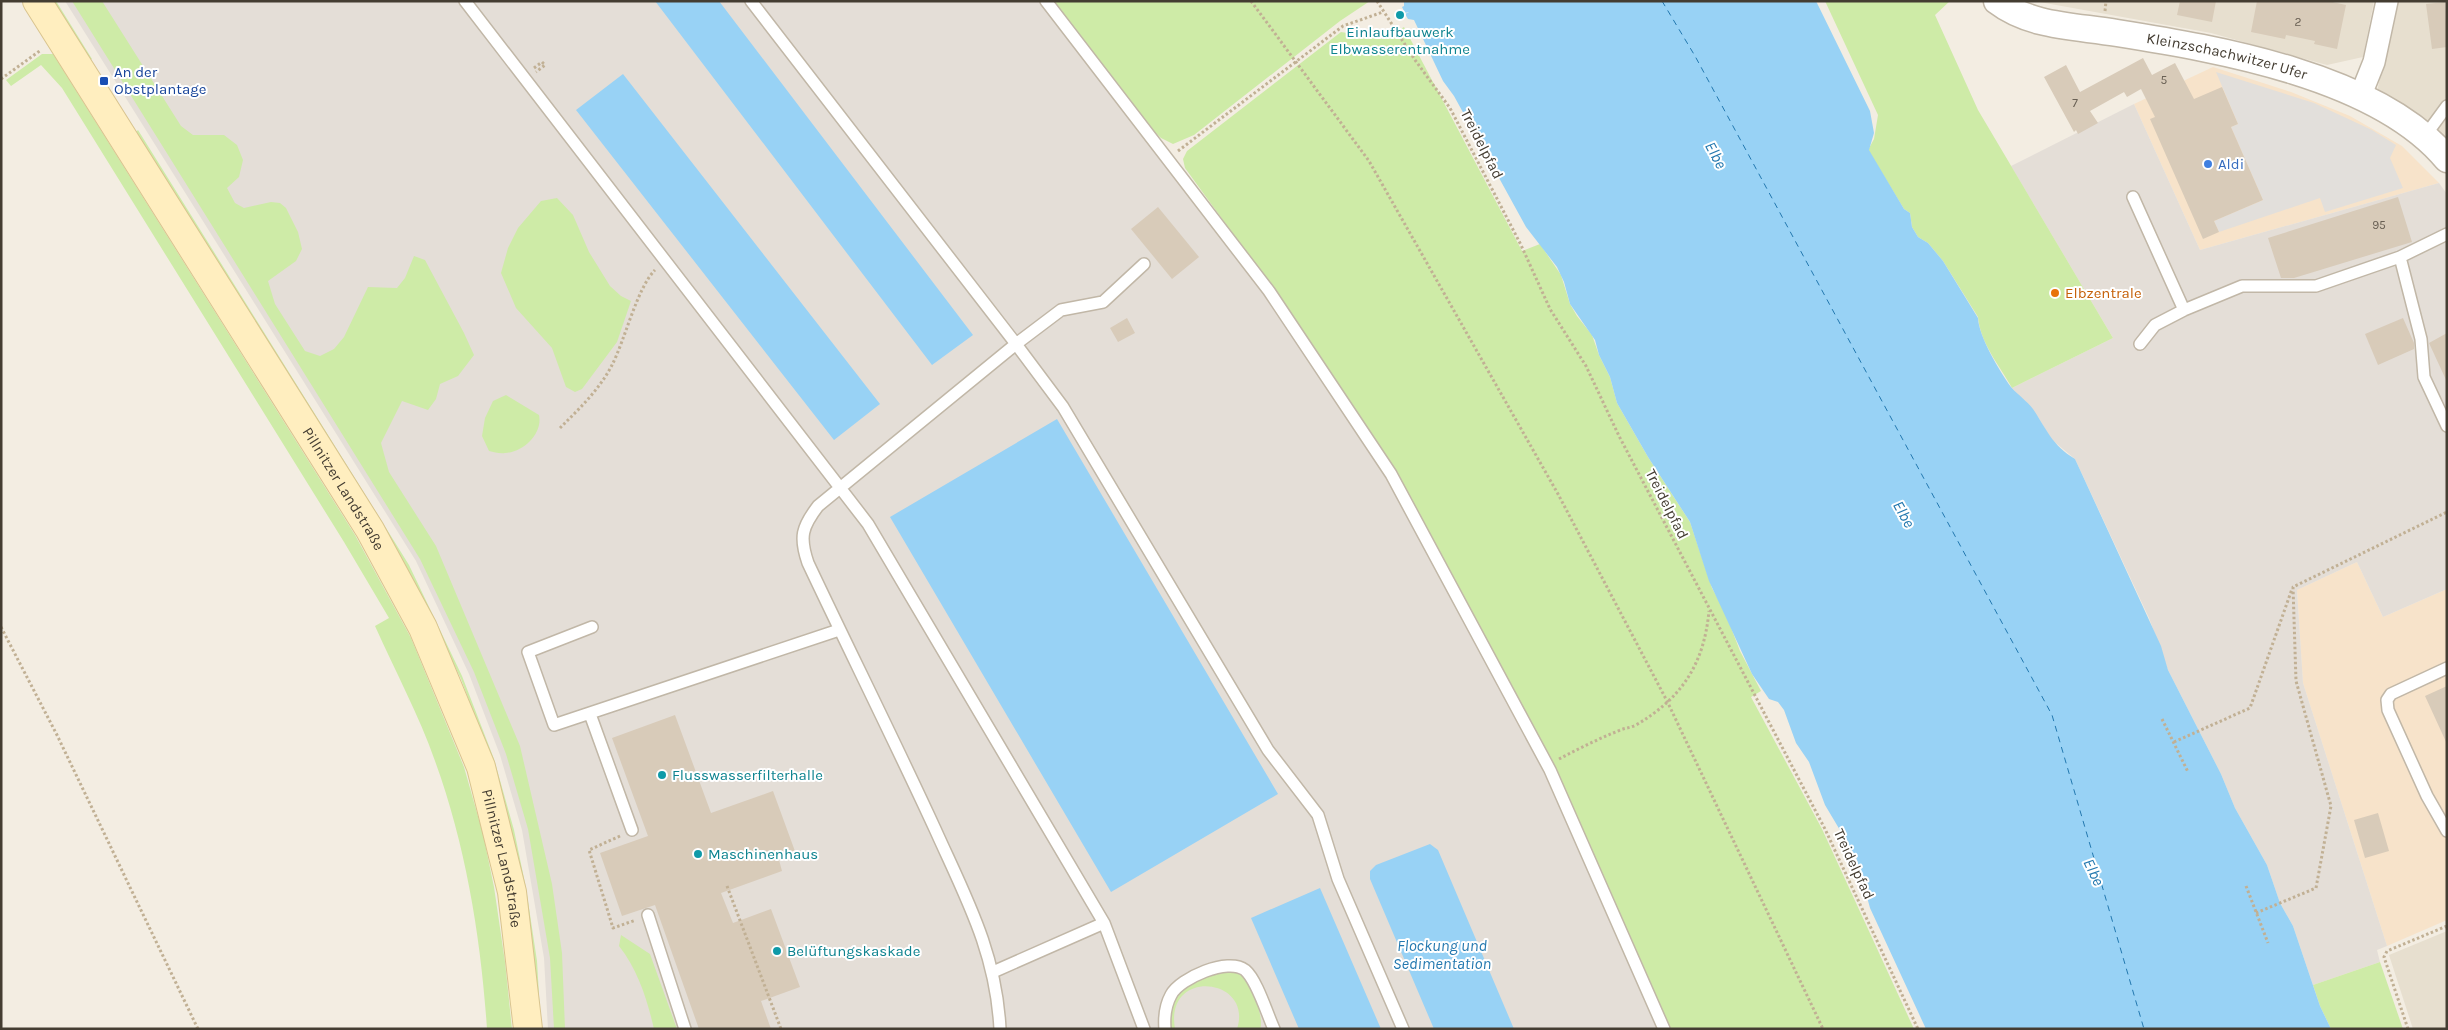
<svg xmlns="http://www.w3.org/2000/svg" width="2448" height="1030" font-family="Karla,sans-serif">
<rect width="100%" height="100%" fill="#f3ede2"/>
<!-- residential -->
<path fill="#e7dfcf" d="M2034,1H2374L2363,57L2327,65L2211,33Z
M2396,1H2447V142L2377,92Z
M2447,931V1029H2413L2389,955Z"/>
<!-- commercial -->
<path fill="#f7e3ca" d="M2213,67L2291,92L2350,116L2402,146L2439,183L2200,250L2134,104Z
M2357,562L2383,617L2447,589V920L2387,946L2303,683L2297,590Z"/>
<!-- industrial -->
<path fill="#e4ded7" d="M65,1H1041L1261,289L1385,476L1543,770L1657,1029H548L544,958L522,830L500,755L469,674L416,561Z
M2134,104L2200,250L2439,183L2447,194V589L2383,617L2357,562L2297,590L2303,683L2387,946L2377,950L2380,962L2313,985L2293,926L2280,903L2267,865L2235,808L2221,774L2168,670L2149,618L2075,459L2051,439L2038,417L2012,388L2113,338L2011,166Z"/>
<!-- green -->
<path fill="#ceeba7" d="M53,1H56L92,59L90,60Z
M72,1H102L181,126L193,135H224L237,145L243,160L239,177L227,188L235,203L244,208L271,202L280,203L286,208L298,232L302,249L296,261L268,281L275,304L305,351L320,356L334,349L344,337L368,287L397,288L405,278L414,256L425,260L464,333L474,355L458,376L440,384L436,399L428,410L402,401L381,443L389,472L436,546L520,746L552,884L562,953L565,1029H554L550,958L528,829L506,754L474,672L420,559Z
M1053,1H1370L1340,21L1194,135L1173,144L1161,138L1150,128Z
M1825,1H1950L1935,15L1978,110L2113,338L2012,388C2000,366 1980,343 1978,317L1943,261L1928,243L1918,237L1912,227L1910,213L1904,209L1868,150L1874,139L1878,115Z
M1404,27L1522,251L1540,244L1561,275L1570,304L1577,316L1592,335L1599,355L1610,377L1617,403L1648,457L1690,522L1712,588L1725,612L1740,651L1761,691L1751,697L1822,829L1914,1029H1668L1624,928L1396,472L1273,289L1185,168L1183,159L1187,151L1341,32L1383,39Z
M42,54H53L355,535L411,638L464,767L483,834L494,887L505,962L512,1029H487C481,939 466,846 435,761C419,715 395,671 375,626L389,618L344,542L62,88L41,65L11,86L6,80Z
M138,130L409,565L462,676L494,759L514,830L526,888L537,961L541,1029H538L534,962L524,890L492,762L461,679L407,568L136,132Z
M557,198L573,215L589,252L610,286L621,296L631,301L617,342L582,389L575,392L566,387L552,348L516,308L501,273L508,248L518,228L541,201Z
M506,395L539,415C543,433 524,452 505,453C500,454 494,452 489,451L482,436L485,418L493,401Z
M621,935L650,954L677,1029H654C647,999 638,970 619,946Z
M2380,962L2403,1029H2331L2320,1006L2313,985Z
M1231,970C1234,971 1239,972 1242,974C1251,981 1265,1019 1260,1029H1237C1254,977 1164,967 1175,1029H1170C1170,1023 1168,1015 1170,1009C1174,986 1211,971 1231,970Z"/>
<!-- parking -->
<path fill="#e2dfdb" d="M2216,72L2314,103L2372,130L2396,145L2390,158L2403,188L2325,212L2320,198L2219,232L2214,221L2263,200L2231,127L2238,124Z"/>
<!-- water -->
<path fill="#98d2f5" d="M655,1H719L973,335L932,365Z
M1404,1H1816L1870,111L1874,133L1869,150L1904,209L1910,213L1912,227L1918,237L1928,243L1943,261L1978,318C1979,337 1999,370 2011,387C2018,395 2027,401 2033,409C2047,430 2052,445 2075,459L2161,646L2168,670L2221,774L2235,808L2267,865L2280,903L2293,926L2320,1006L2331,1029H1926L1870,908L1856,857L1825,805L1809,762L1796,743L1784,710L1778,702L1769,699L1752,674L1709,581L1690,522L1648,457L1617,403L1610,377L1599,355L1595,340L1570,304L1564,282L1557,267L1526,227L1454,96L1443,81L1414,20L1408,19L1405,14L1409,12L1405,13L1402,7L1404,6Z
M623,74L880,404L834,440L576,110Z
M1057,419L1278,794L1111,892L890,517Z
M1430,844L1438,850L1514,1029H1434L1370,879V871L1376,865Z
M1320,888L1381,1029H1299L1251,918Z"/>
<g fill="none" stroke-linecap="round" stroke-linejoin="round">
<!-- ferry -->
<path stroke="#2378af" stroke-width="1" stroke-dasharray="6 5" stroke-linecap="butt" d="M1662,1L1695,56L2052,715L2144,1029"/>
</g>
<!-- building -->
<path fill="#d8cbb9" d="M2180,1H2216L2212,22L2177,15Z
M2257,1H2328L2346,5L2337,49L2314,44L2315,41L2286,35L2285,39L2251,32Z
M2445,2L2447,47L2432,49L2426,4Z
M2143,58L2152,75L2175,63L2194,99L2222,87L2238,124L2231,127L2263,200L2214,221L2219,232L2203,239L2150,119L2155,117L2141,89L2127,97L2124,92L2090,111L2098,123L2078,134L2076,130L2074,132L2044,77L2066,65L2080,92Z
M2398,197L2412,242L2294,278H2281L2268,238Z
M1158,207L1199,257L1172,279L1131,229Z
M1127,318L1135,333L1118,342L1110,328Z
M2403,318L2414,343V349L2378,365L2365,334Z
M2447,333V382L2429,343Z
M2447,686V744L2425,696Z
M675,715L711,813L773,791L796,854L779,860L782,871L721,893L733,923L771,909L800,987L761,1001L771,1029H699L655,905L622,916L600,853L648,836L612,738Z
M2378,813L2389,851L2365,858L2354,820Z"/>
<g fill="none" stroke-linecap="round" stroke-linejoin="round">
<defs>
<path id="service" d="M465,1L868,524L1104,923L1144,1029
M751,1L1016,344L1063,407L1268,750L1318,815L1338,879L1403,1029
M1046,1L1269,291L1391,474L1550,770L1664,1029
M2425,136L2447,106
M2133,197L2184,310
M2400,257L2421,339L2424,377L2447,426
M2140,344L2155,325L2184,310L2242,286H2316L2400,257L2447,234
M592,627L528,652L554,725L839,630
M2447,668L2391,694L2387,700L2388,710L2427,796L2447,831
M590,714L632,830
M648,915L685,1029
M993,972L1104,923
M1000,1029C996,952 966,898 935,829C894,740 850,652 808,563C799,537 802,527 818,506L1016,344L1061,310L1103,302L1144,264
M1165,1029C1164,1017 1165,1006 1171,995C1180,978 1228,957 1245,970C1257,980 1267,1014 1274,1029"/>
<path id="minor" d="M2360,97L2374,62L2387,1"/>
<g id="tertiary">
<path id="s1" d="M1997,1C2031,27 2076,26 2117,33C2218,49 2378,76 2447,159"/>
</g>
<g id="secondary">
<path id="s2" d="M37,1L370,530L423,628L481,767L512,892L528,1029"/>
</g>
</defs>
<!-- service casing -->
<use href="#service" stroke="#c1b7a7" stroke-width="14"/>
<!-- minor casing -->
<use href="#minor" stroke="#c1b7a7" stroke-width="24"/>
<!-- tertiary casing -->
<use href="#tertiary" stroke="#c1b7a7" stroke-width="29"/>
<!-- secondary casing -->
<use href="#secondary" stroke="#d9c48f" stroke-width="30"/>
<!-- path -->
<path stroke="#c1b094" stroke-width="3" stroke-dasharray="2.5 2.5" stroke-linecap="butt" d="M1251,1L1369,161L1558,494L1667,701L1823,1029
M1377,1L1415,60L1450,108L1521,245L1550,309L1586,366L1619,436L1825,829L1918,1029
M2105,11L2106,1
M534,68L542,62L545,65L536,72
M1,79L41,50
M1178,151L1343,26L1383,12
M560,428C579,409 600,389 612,365C625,340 637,288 655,270
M1,627L57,735L198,1029
M2162,719L2188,772
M2174,742L2250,708L2292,589
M1559,759C1578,749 1598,739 1618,731C1624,728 1630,728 1636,725C1682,698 1704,664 1709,611
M620,836L589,850L613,928L636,920
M727,886L781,1029
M2246,886L2268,943
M2256,913L2316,888L2331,806L2296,681L2293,587L2447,512
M2408,1029L2384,957L2387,951L2447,926"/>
<!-- service -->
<use href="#service" stroke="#fff" stroke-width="11"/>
<!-- minor -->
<use href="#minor" stroke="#fff" stroke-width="21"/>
<!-- tertiary -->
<use href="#tertiary" stroke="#fff" stroke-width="26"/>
<!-- secondary -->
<use href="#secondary" stroke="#ffeebf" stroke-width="28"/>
</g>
<!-- markers -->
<g fill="#0f9aa8" stroke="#fff" stroke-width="2">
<circle cx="1400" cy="15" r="5"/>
<circle cx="662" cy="775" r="5"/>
<circle cx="698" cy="854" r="5"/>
<circle cx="777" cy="951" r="5"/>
</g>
<rect fill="#1a4fb4" stroke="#fff" stroke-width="2" x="99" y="76" width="10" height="10" rx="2.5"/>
<circle fill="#3f7fe0" stroke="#fff" stroke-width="2" cx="2208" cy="164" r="5"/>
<circle fill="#e8710a" stroke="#fff" stroke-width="2" cx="2055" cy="293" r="5"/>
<g text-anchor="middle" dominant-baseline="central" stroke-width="4" stroke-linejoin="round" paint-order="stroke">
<!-- number labels -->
<g font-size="12" fill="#696054">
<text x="2298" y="22">2</text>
<text x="2164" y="80">5</text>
<text x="2075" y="103">7</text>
<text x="2379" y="225">95</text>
</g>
<!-- culture labels -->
<g font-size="15" fill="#0d838f" stroke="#fff" text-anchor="start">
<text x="1400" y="32" text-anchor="middle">Einlaufbauwerk<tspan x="1400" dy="17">Elbwasserentnahme</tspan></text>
<text x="672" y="775">Flusswasserfilterhalle</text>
<text x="708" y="854">Maschinenhaus</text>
<text x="787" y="951">Belüftungskaskade</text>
</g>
<!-- street labels -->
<g font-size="15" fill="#443d32" stroke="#fff">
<text stroke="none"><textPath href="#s1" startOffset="238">Kleinzschachwitzer Ufer</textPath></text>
<text transform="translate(1482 144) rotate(63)">Treidelpfad</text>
<text stroke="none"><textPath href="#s2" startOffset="576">Pillnitzer Landstraße</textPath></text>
<text transform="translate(1667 504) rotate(63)">Treidelpfad</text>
<text stroke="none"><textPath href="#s2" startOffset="981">Pillnitzer Landstraße</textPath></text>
<text transform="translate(1854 864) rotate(65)">Treidelpfad</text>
</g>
<!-- transit labels -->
<g font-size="15" fill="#164399" stroke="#fff" text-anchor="start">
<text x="114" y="72">An der<tspan x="114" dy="17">Obstplantage</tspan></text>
</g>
<!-- shop labels -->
<g font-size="15" fill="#366cbe" stroke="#fff" text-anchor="start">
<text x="2218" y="164">Aldi</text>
</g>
<!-- food labels -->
<g font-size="15" fill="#c56008" stroke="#fff" text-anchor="start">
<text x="2065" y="293">Elbzentrale</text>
</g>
<!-- water labels -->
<g font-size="16" font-style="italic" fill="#2378af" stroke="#fff">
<text transform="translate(1716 155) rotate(62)">Elbe</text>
<text transform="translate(1904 514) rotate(61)">Elbe</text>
<text transform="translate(2094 872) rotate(65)">Elbe</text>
<text x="1442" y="945">Flockung und<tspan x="1442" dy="18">Sedimentation</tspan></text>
</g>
</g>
<!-- border -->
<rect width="2448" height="1030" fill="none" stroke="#443d32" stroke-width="5"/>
</svg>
